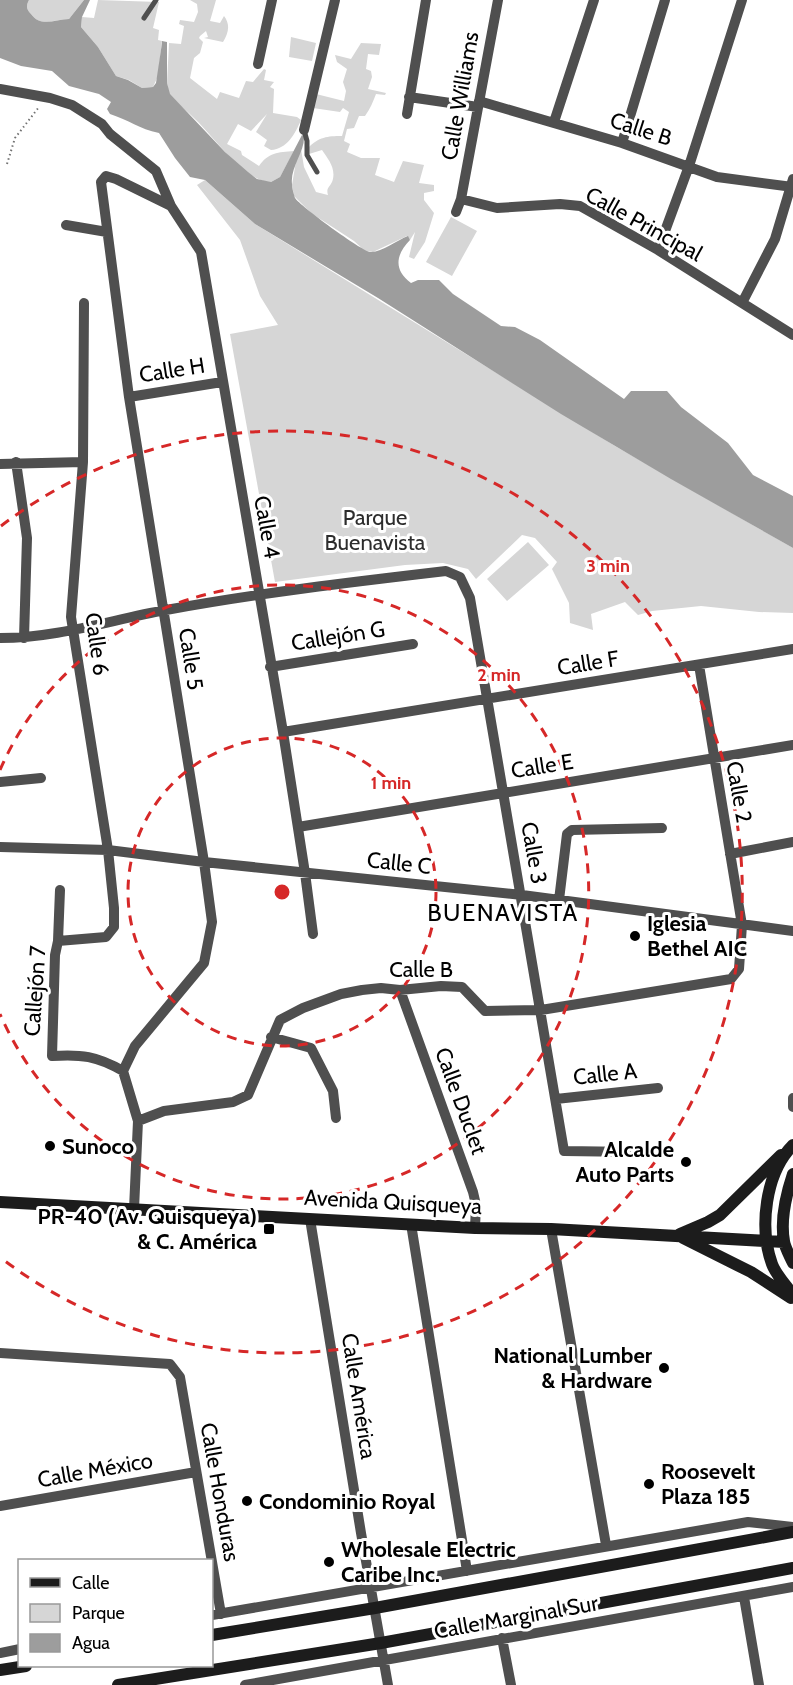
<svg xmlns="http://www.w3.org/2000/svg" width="793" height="1685" font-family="Cabin,sans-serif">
<rect width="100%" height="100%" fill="#fff"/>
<!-- green -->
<path fill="#d6d6d6" d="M29,0H84L69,19C54,19 41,28 31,14C26,9 26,6 29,0Z
M98,0L159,2L153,28L159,30L158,40L162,41L158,76L153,87L142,88L129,80L116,76L98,47L81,27L82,17L94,18Z
M190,0H216L210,21L220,23L224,16C231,25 228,34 223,42L204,38L208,37L206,31L200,36L199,38L203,42L200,53L194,58L190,78L217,99L220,92L239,98L246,81L253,82L264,69L266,70L264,80L274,82L270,87L274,89L273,113L297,117L301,120C295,134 287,149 271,150L264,146L267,140L256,132L267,114L251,131L238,124L227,144L241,151L242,155L259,166C268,153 278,152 294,151L280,177L271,182C245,182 214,137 196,120C187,111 178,104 169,94L167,83L169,43L181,44L184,26L179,24L180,20L194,22L198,12L197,4Z
M291,37L316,43L312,61L289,57Z
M361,43L381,44L379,55L368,54L366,69L371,71L372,77L368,89L386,93L385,95L376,94C373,102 370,109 365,116H359L354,128L347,129L344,141L350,144L347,152L361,158H380L375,175L394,182L403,161L424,165L419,183L434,185V191L424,193V200L434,213L425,242L414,259L409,257L415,232L410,240L407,236L373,252L365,251L354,241L311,213L294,196L292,185L296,161L301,149L304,167L316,192L328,195C326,188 329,188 332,182C337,169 328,159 322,150L309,154L308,148C319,137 327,136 342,136L349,112L343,108L340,112L313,108L316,94L344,101L346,91L343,82L347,69L337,62L335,55L351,59Z
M205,180L255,224L615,446L793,548V613L759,612L701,606L652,611L638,615L625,602L591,614L593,630L570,623L569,603L552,569L557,562L535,538L522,535L476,579L468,569L443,563L405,565L275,582L230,334L278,325L260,296L240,240L197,185Z
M451,217L477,231L452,276L426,262Z
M528,542L549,565L507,601L487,579Z"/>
<!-- water -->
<path fill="#9d9d9d" d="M0,0H29C26,6 26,9 31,14C41,28 55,19 69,19L84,0H90L82,17L81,27L98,47L116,76L128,80L142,88L153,87L156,83L162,43V41L167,42V83L170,94L225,152L248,172L257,179L271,182L280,177L302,135L304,136C305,152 290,167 292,184C292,188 294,195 295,198C300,206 362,251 370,252C381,253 397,240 408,236L410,240C396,254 393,270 411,283L418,280H439L453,294L501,326L515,327L540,340L624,399L631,391H667L681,407L728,443L753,475L793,496V548L671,479L561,414L378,298L255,224L205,180L190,177L175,158L159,133C139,129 129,120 110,114L107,109L111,102L99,94L69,86L52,71L21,66L0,58Z"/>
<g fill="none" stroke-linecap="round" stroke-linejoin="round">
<!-- path -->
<path stroke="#717171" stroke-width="2" stroke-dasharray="1.5 3" stroke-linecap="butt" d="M7,164L15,138L39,107"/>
<!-- lane -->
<path stroke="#4f4f4f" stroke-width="5" d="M144,18L156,0
M304,130L307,141V155L317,172"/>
<!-- street -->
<path stroke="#4f4f4f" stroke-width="10" d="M258,64L272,0
M0,89L50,98L72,105L102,124L110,134L156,171L171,206
M409,97L478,107
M479,101L622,143L717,177L793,187
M407,114L426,0
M554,122L594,0
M304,130L335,0
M622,143L665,0
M461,199L497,208L560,204L580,206L658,250L793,335
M456,212L461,199L498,0
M66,225L107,232
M658,250L689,166L742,0
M742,303L775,239L793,179
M129,397L222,382
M16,462L27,538L24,638
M0,464L83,462
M0,638C57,638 110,620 166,610C259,593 352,582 446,571L460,577L470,598L564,1151L635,1152
M270,667L413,644
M283,732L793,649
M0,782L41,778
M298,827L793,745
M0,847L108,850L204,862L522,895L793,931
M730,854L793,842
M60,890L58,941L55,955L52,1056C81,1054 97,1056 123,1071
M559,900L567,834L572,830L662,828
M58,941L106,937L114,927V908L108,850L71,617L83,462L84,303
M400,990L473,1192L476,1205L475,1228
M271,1037L311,1048L333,1091L336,1118
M793,1098V1107
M556,1099L658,1088
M138,1121L164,1111L233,1102L248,1095L280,1020L303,1008L341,994L362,990L381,988L400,990L441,986L462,987L485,1011L541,1010L731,979L739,969L742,925L699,665
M134,1209L138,1121L123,1071L135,1046L204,963L212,922L204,862L129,397L101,182L106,176L116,179L171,206L201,252L283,732L305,873L313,934
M310,1219L361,1533L388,1685
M411,1224L467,1571
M551,1229L606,1545
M0,1353L170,1364L180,1377L221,1614
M0,1506L196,1472
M744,1597L759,1685
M212,1615L748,1522L793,1527
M502,1638L511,1685
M0,1653L20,1649
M245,1685L793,1587"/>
<!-- secondary -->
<path stroke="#1c1c1c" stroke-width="12" d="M793,1145C765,1173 759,1228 772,1264C776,1275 786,1285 793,1295
M793,1174C786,1195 780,1219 784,1241C785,1248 790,1256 793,1263
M0,1202L475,1228L551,1229L784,1242
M680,1234L708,1222L720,1215L781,1155
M683,1238L751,1272L791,1298
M212,1635L375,1608L793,1532
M0,1670L26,1666
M118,1685L381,1643L793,1568"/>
</g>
<!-- distance rings -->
<g fill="none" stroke="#d62828" stroke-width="3" stroke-dasharray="10 8">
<circle cx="282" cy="892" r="154"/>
<path d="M0 770A307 307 0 1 1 0 1014"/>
<path d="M1 526A461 461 0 1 1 1 1258"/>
</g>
<!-- markers -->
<g fill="#000" stroke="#fff" stroke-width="2">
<circle cx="635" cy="936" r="6"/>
<circle cx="50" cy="1146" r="6"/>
<circle cx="686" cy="1162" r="6"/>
<rect x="263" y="1223" width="12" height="12" rx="3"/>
<circle cx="664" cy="1368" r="6"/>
<circle cx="649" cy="1484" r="6"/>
<circle cx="247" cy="1501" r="6"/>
<circle cx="329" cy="1562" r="6"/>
</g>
<g text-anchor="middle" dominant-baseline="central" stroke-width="6" stroke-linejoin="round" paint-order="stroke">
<!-- street labels -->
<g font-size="22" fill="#000" stroke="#fff">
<text transform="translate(460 96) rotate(-80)">Calle Williams</text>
<text transform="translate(641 129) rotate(18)">Calle B</text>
<text transform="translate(644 224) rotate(29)">Calle Principal</text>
<text transform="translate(172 370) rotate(-9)">Calle H</text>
<text transform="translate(267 527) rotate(80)">Calle 4</text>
<text transform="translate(338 636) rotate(-9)">Callejón G</text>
<text transform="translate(97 644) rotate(82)">Calle 6</text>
<text transform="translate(191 659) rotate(81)">Calle 5</text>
<text transform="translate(588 663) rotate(-9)">Calle F</text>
<text transform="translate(542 766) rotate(-9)">Calle E</text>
<text transform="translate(739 792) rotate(80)">Calle 2</text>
<text transform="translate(534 853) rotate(80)">Calle 3</text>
<text transform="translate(399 863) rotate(6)">Calle C</text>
<text x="421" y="969">Calle B</text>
<text transform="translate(35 991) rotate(-86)">Callejón 7</text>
<text transform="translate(605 1074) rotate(-6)">Calle A</text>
<text transform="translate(461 1101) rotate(70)">Calle Duclet</text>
<text transform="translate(393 1202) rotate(3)">Avenida Quisqueya</text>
<text transform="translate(359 1396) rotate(81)">Calle América</text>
<text transform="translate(95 1470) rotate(-10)">Calle México</text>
<text transform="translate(220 1492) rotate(80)">Calle Honduras</text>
<text transform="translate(516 1617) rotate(-10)">Calle Marginal Sur</text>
</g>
<!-- park labels -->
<g font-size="22" fill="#2d2d2d" stroke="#fff">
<text x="375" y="517">Parque<tspan x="375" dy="25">Buenavista</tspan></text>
</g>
<!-- poi labels -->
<g font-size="22" font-weight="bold" fill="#000" stroke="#fff" text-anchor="start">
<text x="647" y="923">Iglesia<tspan x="647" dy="25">Bethel AIC</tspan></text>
<text x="62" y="1146">Sunoco</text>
<text x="674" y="1149" text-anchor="end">Alcalde<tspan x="674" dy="25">Auto Parts</tspan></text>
<text x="257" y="1216" text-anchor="end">PR-40 (Av. Quisqueya)<tspan x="257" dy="25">&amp; C. América</tspan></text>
<text x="652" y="1355" text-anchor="end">National Lumber<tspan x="652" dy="25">&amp; Hardware</tspan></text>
<text x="661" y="1471">Roosevelt<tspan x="661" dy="25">Plaza 185</tspan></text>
<text x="259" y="1501">Condominio Royal</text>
<text x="341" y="1549">Wholesale Electric<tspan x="341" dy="25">Caribe Inc.</tspan></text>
</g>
<!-- neighbourhood labels -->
<g font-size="24" letter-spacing="1.5" fill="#000" stroke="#fff">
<text x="503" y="912">BUENAVISTA</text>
</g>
</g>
<circle cx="282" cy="892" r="9" fill="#d62828" stroke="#fff" stroke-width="3"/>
<g font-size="18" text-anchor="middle" font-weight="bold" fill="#d62828" stroke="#fff" stroke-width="6" stroke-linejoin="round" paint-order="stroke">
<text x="608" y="572">3 min</text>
<text x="499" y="681">2 min</text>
<text x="391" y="789">1 min</text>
</g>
<!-- legend -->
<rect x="18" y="1559" width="195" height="108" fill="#ffffff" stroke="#999999" stroke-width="1.5"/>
<rect x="30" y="1578" width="30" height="9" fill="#1c1c1c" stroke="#999999" stroke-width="1.5"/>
<text x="72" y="1589" font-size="18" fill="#000000">Calle</text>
<rect x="30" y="1604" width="30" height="18" fill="#d6d6d6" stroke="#999999" stroke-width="1.5"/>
<text x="72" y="1619" font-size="18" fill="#000000">Parque</text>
<rect x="30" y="1634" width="30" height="18" fill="#9d9d9d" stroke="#999999" stroke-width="1.5"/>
<text x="72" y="1649" font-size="18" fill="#000000">Agua</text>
</svg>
